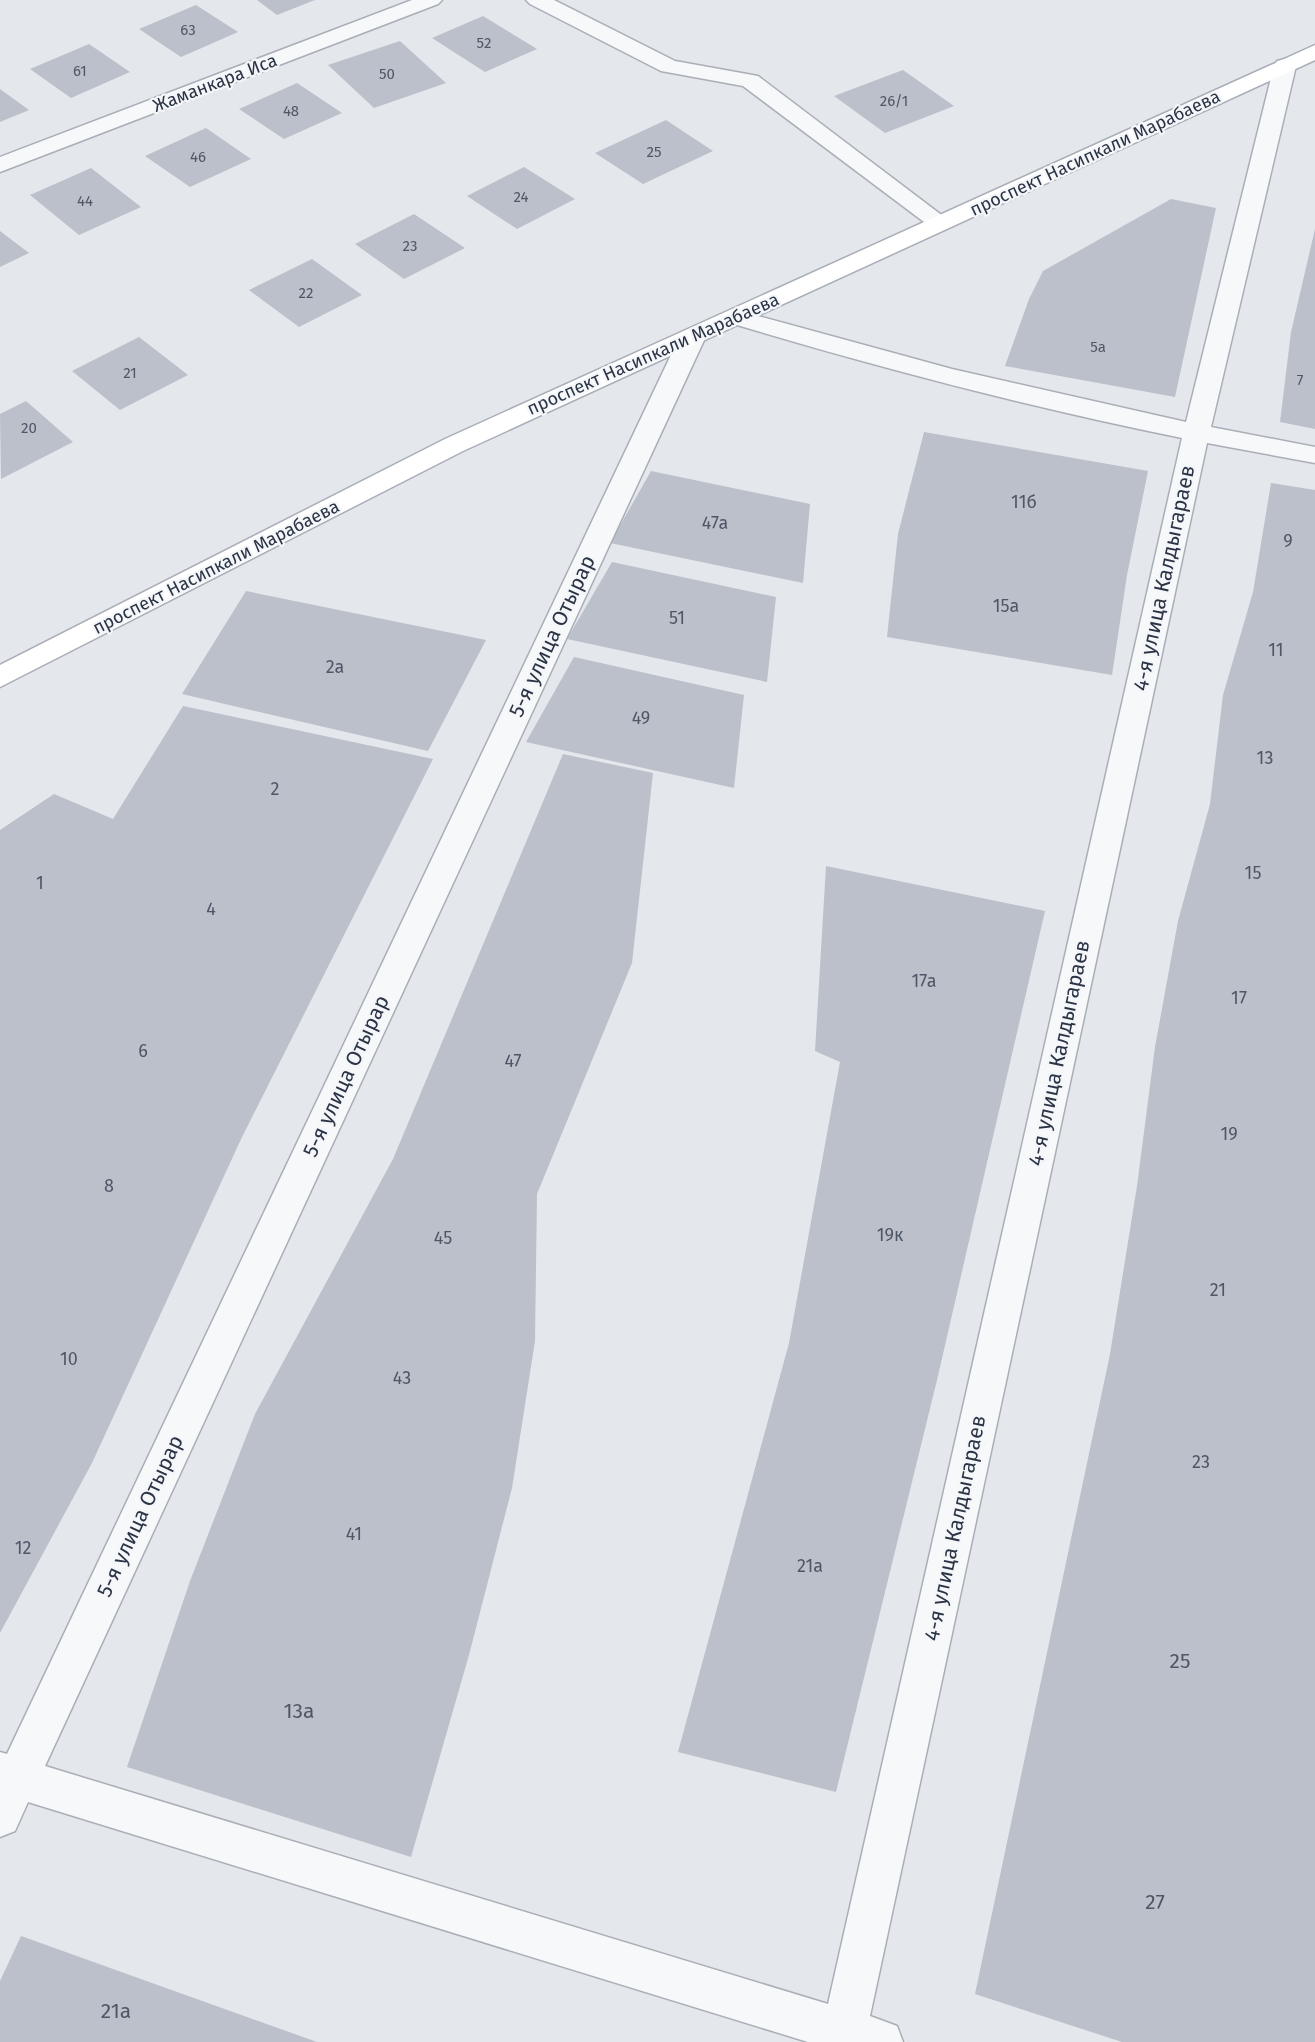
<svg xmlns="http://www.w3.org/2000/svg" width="1315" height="2042" font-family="'Fira Sans',sans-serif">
<rect width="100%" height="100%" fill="#e4e7ec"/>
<!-- building -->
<path fill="#bbc0ca" d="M257,0H315L277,15Z
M196,5L238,32L181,57L139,29Z
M483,16L537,49L485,72L432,38Z
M400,41L446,83L374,108L328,65Z
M89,44L130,72L71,98L30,69Z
M903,70L954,106L885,133L834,96Z
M297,83L342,113L284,139L239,109Z
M0,89L29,110L0,122Z
M666,120L713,151L643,184L595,153Z
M206,128L251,159L190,187L145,156Z
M524,167L575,199L517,229L467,196Z
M91,168L141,207L79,235L30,195Z
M1171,199L1216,208L1175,397L1005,366L1029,299L1043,271Z
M414,214L465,248L404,279L355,244Z
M1315,229V429L1280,422L1291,332Z
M0,231L29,253L0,267Z
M312,259L362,295L299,327L249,290Z
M139,337L188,375L120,410L72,371Z
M26,401L73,442L1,479L0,414Z
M924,432L1148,471L1127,575L1112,675L887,637L898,534Z
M651,471L810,504L803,583L610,543Z
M1271,483L1315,490V2042H1122L975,1994L1110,1354L1137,1186L1155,1047L1178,921L1210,804L1223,695L1253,592Z
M612,562L776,597L767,682L567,639Z
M246,591L486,640L428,751L182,694Z
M574,657L744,695L734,788L526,742Z
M183,706L433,759L242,1137L92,1463L0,1633V830L54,794L113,819Z
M563,754L653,773L632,963L537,1194L535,1341L512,1488L469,1655L411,1857L127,1767L190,1581L255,1414L393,1159Z
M826,866L1045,911L937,1380L836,1792L678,1752L789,1343L840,1062L815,1051Z
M21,1936L317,2042H0V1981Z"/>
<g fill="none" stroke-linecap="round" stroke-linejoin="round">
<defs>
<path id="minor" d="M412,0H442L438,4L0,172V157Z
M526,0H554L675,61L758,76L952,223L948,228H932L743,86L661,71L530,4Z
M1285,59L1293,61L1296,66L1211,427L1315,447V463L1207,443L870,2016L897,2026L903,2042H808L28,1802L15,1831L0,1837V1752L7,1754L680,336L684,331L693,328L702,331L706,336L45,1766L828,2004L1182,438C1028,407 877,367 727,322L724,317L727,312L736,310L952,369L1186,422L1274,66L1277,61Z"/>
<path id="secondary" d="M1315,45V60L463,451L0,687V665L445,439Z"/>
</defs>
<!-- minor casing -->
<use href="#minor" stroke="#a9aeb7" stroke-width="3"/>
<!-- secondary casing -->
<use href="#secondary" stroke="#a9aeb7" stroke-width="3"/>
<!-- minor -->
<use href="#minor" fill="#f7f8fa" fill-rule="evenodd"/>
<!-- secondary -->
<use href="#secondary" fill="#fff" fill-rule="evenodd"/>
</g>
<g text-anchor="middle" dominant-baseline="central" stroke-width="4.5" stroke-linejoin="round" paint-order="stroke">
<!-- far-number labels -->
<g font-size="15" fill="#4f5766">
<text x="188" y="30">63</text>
<text x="484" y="43">52</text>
<text x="80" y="71">61</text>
<text x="387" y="74">50</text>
<text x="894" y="101">26/1</text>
<text x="291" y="111">48</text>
<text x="654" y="152">25</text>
<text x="198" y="157">46</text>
<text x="521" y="197">24</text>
<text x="85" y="201">44</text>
<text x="410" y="246">23</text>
<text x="306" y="293">22</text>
<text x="1098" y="347">5а</text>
<text x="130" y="373">21</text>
<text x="1300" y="380">7</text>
<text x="29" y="428">20</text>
</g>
<!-- far-street labels -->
<g font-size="18" fill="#2b3445" stroke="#f4f6f9">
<text transform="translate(215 83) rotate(-21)">Жаманкара Иса</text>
<text transform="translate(1095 153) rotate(-25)">проспект Насипкали Марабаева</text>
<text transform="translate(653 354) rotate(-24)">проспект Насипкали Марабаева</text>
<text transform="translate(216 567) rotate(-27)">проспект Насипкали Марабаева</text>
</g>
<!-- number labels -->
<g font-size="18" fill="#4f5766">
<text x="1024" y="502">11б</text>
<text x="715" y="523">47а</text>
<text x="1288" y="541">9</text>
<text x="1006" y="606">15а</text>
<text x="677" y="618">51</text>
<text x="1276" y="650">11</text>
<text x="335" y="667">2а</text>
<text x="641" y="718">49</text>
<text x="1265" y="758">13</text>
<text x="275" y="789">2</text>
<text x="1253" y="873">15</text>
<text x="40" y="883">1</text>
<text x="211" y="909">4</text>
<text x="924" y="981">17а</text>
<text x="1239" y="998">17</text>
<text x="143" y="1051">6</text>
<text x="513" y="1061">47</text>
<text x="1229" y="1134">19</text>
<text x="109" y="1186">8</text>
<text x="890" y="1235">19к</text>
<text x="443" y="1238">45</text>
<text x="1218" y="1290">21</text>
<text x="69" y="1359">10</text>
<text x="402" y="1378">43</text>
<text x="1201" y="1462">23</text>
<text x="354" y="1534">41</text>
<text x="23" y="1548">12</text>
<text x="810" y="1566">21а</text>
</g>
<!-- street labels -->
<g font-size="21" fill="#2b3445" stroke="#f4f6f9">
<text transform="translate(1164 578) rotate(-78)">4-я улица Калдыгараев</text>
<text transform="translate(552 636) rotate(-65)">5-я улица Отырар</text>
<text transform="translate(1059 1053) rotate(-78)">4-я улица Калдыгараев</text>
<text transform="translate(346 1076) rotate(-65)">5-я улица Отырар</text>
<text transform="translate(140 1516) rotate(-65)">5-я улица Отырар</text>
<text transform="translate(955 1528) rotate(-78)">4-я улица Калдыгараев</text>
</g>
<!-- near-number labels -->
<g font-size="21" fill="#4f5766">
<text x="1180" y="1661">25</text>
<text x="299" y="1711">13а</text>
<text x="1155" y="1902">27</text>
<text x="116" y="2011">21а</text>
</g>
</g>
</svg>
